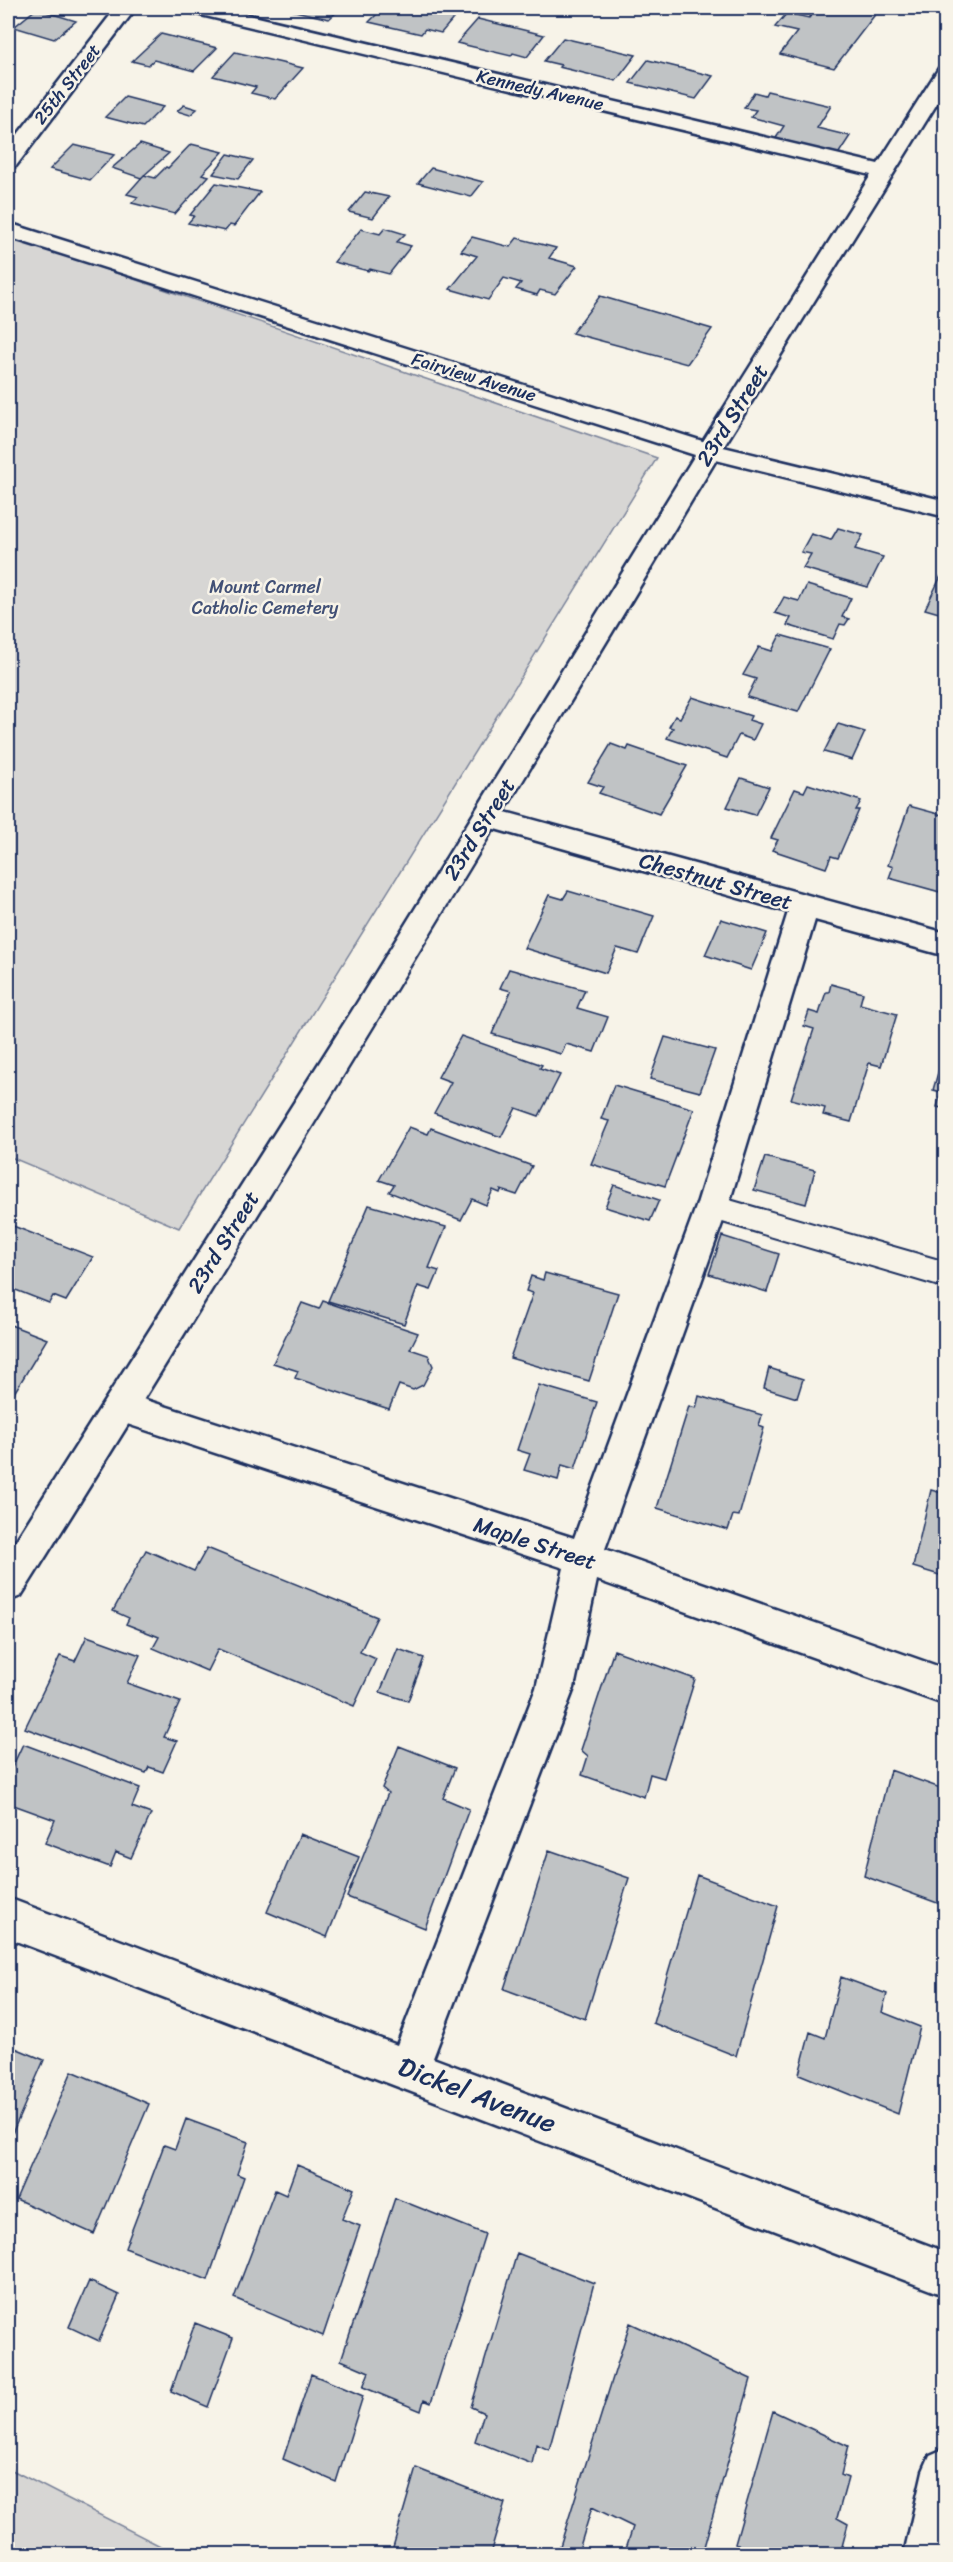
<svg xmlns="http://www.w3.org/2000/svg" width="953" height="2562" font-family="Sriracha,sans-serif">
<rect width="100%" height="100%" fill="#f7f3e8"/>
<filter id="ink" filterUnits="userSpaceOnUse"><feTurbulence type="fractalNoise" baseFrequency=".0167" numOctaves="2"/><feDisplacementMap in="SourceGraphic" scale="12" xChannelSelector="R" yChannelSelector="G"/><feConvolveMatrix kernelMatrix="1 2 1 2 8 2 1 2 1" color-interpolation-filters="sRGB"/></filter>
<g filter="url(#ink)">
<!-- green -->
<path fill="#d7d6d4" stroke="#798299" stroke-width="1.5" d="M8,236L657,458L179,1228L8,1156Z
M8,2468L176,2554H8Z"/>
<!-- building -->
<path fill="#c0c3c5" stroke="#1b2f5e" stroke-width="1.5" d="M282,8H341L329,19Z
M383,8H440L459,12L441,33L425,29L421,34L369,22Z
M818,8H859L877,12L834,68L780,54L797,32L775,27L787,13L809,18Z
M36,9L76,21L54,39L14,27Z
M478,19L544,35L527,57L513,53L511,56L457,43Z
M161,34L217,48L194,71L154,60L148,65L132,61Z
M563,38L636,55L616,81L559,67L561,65L544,61Z
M235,52L303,68L275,99L251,93L256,87L213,76Z
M648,60L713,76L696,99L630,83Z
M767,91L831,106L817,128L850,136L837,156L774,141L784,126L751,117L756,110L744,108L754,92L765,95Z
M125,97L163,107L143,127L105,117Z
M184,105L197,109L190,115L177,111Z
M140,144L169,153L141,178L112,168Z
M191,144L223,152L202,174L209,176L175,214L132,203L138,197L127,194L144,175L155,178L166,167L168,168Z
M74,145L114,155L90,180L50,169Z
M228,154L253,160L238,179L213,174Z
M431,168L483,182L471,197L418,183Z
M216,183L260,192L234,226L230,225L225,231L188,223L194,216L190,215Z
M365,192L389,197L373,218L349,212Z
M385,228L405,234L397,242L411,246L389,274L370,269L368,271L334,262L361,229L380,234Z
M472,237L510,247L517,238L556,248L549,258L577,266L555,294L540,290L537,295L516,289L521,283L504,278L488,300L450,289L477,256L461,251Z
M600,296L712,329L687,364L572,333Z
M838,528L863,535L855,549L883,557L868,587L803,568L811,554L801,552L811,534L831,540Z
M941,576L946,577V615L925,609Z
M807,585L851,598L842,617L849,619L845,625L840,624L833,639L787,625L791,618L775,613L784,597L799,601Z
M780,635L830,649L798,712L747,697L756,679L743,675L759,647L772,651Z
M692,697L751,716L749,720L761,724L753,740L739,735L727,758L667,738L673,728L669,727L675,716L680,718Z
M838,724L865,732L852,760L824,752Z
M611,744L627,750L629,746L687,766L659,814L599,793L603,787L588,782Z
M741,778L769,787L755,815L727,807Z
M808,784L861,801L856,810H859L838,858L831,856L826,868L772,850L778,840L771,838L795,789L804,792Z
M909,806L946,816V880L940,892L889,878L893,867L888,865Z
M568,891L654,916L638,954L617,948L606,973L524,948L549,895L563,899Z
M721,919L767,933L751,970L705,955Z
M509,969L585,990L577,1008L608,1017L594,1052L566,1044L561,1054L492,1034L511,991L500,988Z
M831,984L863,993L860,1004L897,1014L881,1066L869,1063L851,1122L823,1115L825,1108L791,1099L814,1029L804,1026L809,1011L819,1014L826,992H829Z
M461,1036L542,1065L540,1068L560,1075L539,1116L516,1108L501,1137L434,1113L451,1082L438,1077Z
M665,1037L715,1050L700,1092L650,1079Z
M946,1045V1109L937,1107L941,1092L933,1090Z
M614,1085L694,1109L665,1186L591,1164L609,1121L601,1119Z
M409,1127L428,1134L431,1128L532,1166L517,1195L501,1190L500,1193L493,1190L486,1205L472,1199L461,1220L389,1192L394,1185L379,1180Z
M765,1157L815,1170L806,1204L754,1190Z
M614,1185L659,1200L650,1221L605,1207Z
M369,1205L446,1227L429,1268L439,1271L431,1290L418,1286L404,1324L328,1301Z
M8,1224L93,1257L66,1301L53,1296L49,1303L8,1287Z
M722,1236L779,1254L767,1292L709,1274Z
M545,1273L618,1293L589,1381L510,1358L533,1293L526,1291L531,1276L543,1280Z
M323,1301L418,1333L410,1349L428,1355L433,1366L423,1385L413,1390L399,1385L389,1409L295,1378L298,1371L273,1363L302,1303L319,1309Z
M8,1324L47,1339L8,1403Z
M769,1368L803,1379L797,1398L764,1388Z
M539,1385L597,1402L575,1469L562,1465L558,1480L524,1470L530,1454L517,1450Z
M699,1396L762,1415L759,1426L764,1428L739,1516L733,1515L728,1530L657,1508L689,1406L696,1408Z
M931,1490L946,1494V1577L913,1567Z
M207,1548L377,1617L360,1652L376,1659L354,1706L218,1649L207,1671L153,1648L159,1637L126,1624L129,1618L113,1611L146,1550L194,1571Z
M87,1636L140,1655L127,1683L180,1702L164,1737L177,1741L163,1772L149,1767L146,1773L25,1728L60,1656L75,1661Z
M398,1649L424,1658L408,1701L380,1692Z
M614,1650L695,1679L664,1778L650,1774L644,1797L582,1775L588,1756L581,1750Z
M23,1744L140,1788L132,1807L151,1814L131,1858L116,1852L110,1867L45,1843L55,1820L8,1803V1776Z
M399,1746L455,1768L443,1798L469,1809L425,1928L347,1897L388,1793L382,1788Z
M890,1770L946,1790V1880L940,1904L864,1876Z
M300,1834L359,1857L327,1937L267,1912Z
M549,1850L629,1878L585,2019L504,1989Z
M697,1875L778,1906L736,2056L653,2023Z
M841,1977L887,1994L882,2012L920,2027L898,2114L799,2074L810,2032L825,2038Z
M8,2045L44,2060L8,2143Z
M72,2071L149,2104L94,2234L16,2199Z
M186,2119L248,2142L237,2174L244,2177L208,2280L125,2248L164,2145L175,2149Z
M297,2165L354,2189L342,2219L360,2226L323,2336L234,2298L275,2190L286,2195Z
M395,2198L485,2234L431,2403L424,2400L421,2411L363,2387L369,2372L341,2360Z
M517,2253L594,2283L549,2450L536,2444L532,2464L475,2441L484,2413L471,2407Z
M89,2281L119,2295L99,2341L69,2327Z
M195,2323L233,2338L208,2407L171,2391Z
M630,2323L751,2379L702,2554H624L633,2527L592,2507L578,2553L560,2546Z
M311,2374L363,2396L336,2482L283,2459Z
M773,2411L848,2446L841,2475L848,2478L837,2518L848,2524L840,2554H741L743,2547L735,2544Z
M416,2468L505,2503L490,2554H391Z"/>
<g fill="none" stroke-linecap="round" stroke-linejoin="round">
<defs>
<path id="service" d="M712,1195L946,1262V1288L702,1216L697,1207L702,1198Z"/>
<path id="minor" d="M116,8H136L16,166L8,167V147Z
M187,8H220L878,164L939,68L946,66V89L721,451L718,456L709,459L700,456L697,451L871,175L197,14L190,12Z
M487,807L946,933V956L815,920L728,1207L605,1549L946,1669V1705L597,1580L574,1688L433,2058L946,2252V2296L8,1938V1898L397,2045L536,1688L564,1568L121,1422L109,1418L104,1407L109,1396L121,1392L574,1538L696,1207L788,912L477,824L473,817L477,810Z
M946,2448V2554H904L923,2471L930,2455Z"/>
<path id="tertiary" d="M8,223L715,445L946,501V517L716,460C487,841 257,1220 21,1596L8,1601V1553L352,1011L695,455L8,237Z"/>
</defs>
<!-- service casing -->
<use href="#service" stroke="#1b2f5e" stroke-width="4"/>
<!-- minor casing -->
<use href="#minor" stroke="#1b2f5e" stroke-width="5"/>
<!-- tertiary casing -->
<use href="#tertiary" stroke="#1b2f5e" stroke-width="5"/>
<!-- service -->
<use href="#service" fill="#f7f3e8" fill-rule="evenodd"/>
<!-- minor -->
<use href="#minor" fill="#f7f3e8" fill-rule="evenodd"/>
<!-- tertiary -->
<use href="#tertiary" fill="#f7f3e8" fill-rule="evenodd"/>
</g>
</g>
<g text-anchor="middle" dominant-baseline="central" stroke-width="5" stroke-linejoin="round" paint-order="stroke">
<!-- far-street labels -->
<g font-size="18" fill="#1b2f5e" stroke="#f7f3e8">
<text transform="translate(67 84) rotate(-52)">25th Street</text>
<text transform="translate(540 90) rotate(13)">Kennedy Avenue</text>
<text transform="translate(474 377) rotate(17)">Fairview Avenue</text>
</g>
<!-- far-park labels -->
<g font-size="18" fill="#415076" stroke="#f7f3e8">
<text x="265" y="587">Mount Carmel<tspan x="265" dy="21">Catholic Cemetery</tspan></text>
</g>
<!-- street labels -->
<g font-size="22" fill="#1b2f5e" stroke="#f7f3e8">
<text transform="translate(732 415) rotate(-58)">23rd Street</text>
<text transform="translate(479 829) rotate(-58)">23rd Street</text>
<text transform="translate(716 881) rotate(16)">Chestnut Street</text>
<text transform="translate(223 1242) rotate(-58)">23rd Street</text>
<text transform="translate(535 1543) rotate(18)">Maple Street</text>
</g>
<!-- near-street labels -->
<g font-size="27" fill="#1b2f5e" stroke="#f7f3e8">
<text transform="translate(477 2095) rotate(21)">Dickel Avenue</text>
</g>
</g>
<!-- margin -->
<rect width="953" height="2562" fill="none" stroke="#f7f3e8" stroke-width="30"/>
<rect x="15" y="15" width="923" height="2532" fill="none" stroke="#1b2f5e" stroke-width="2" filter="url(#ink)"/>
</svg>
